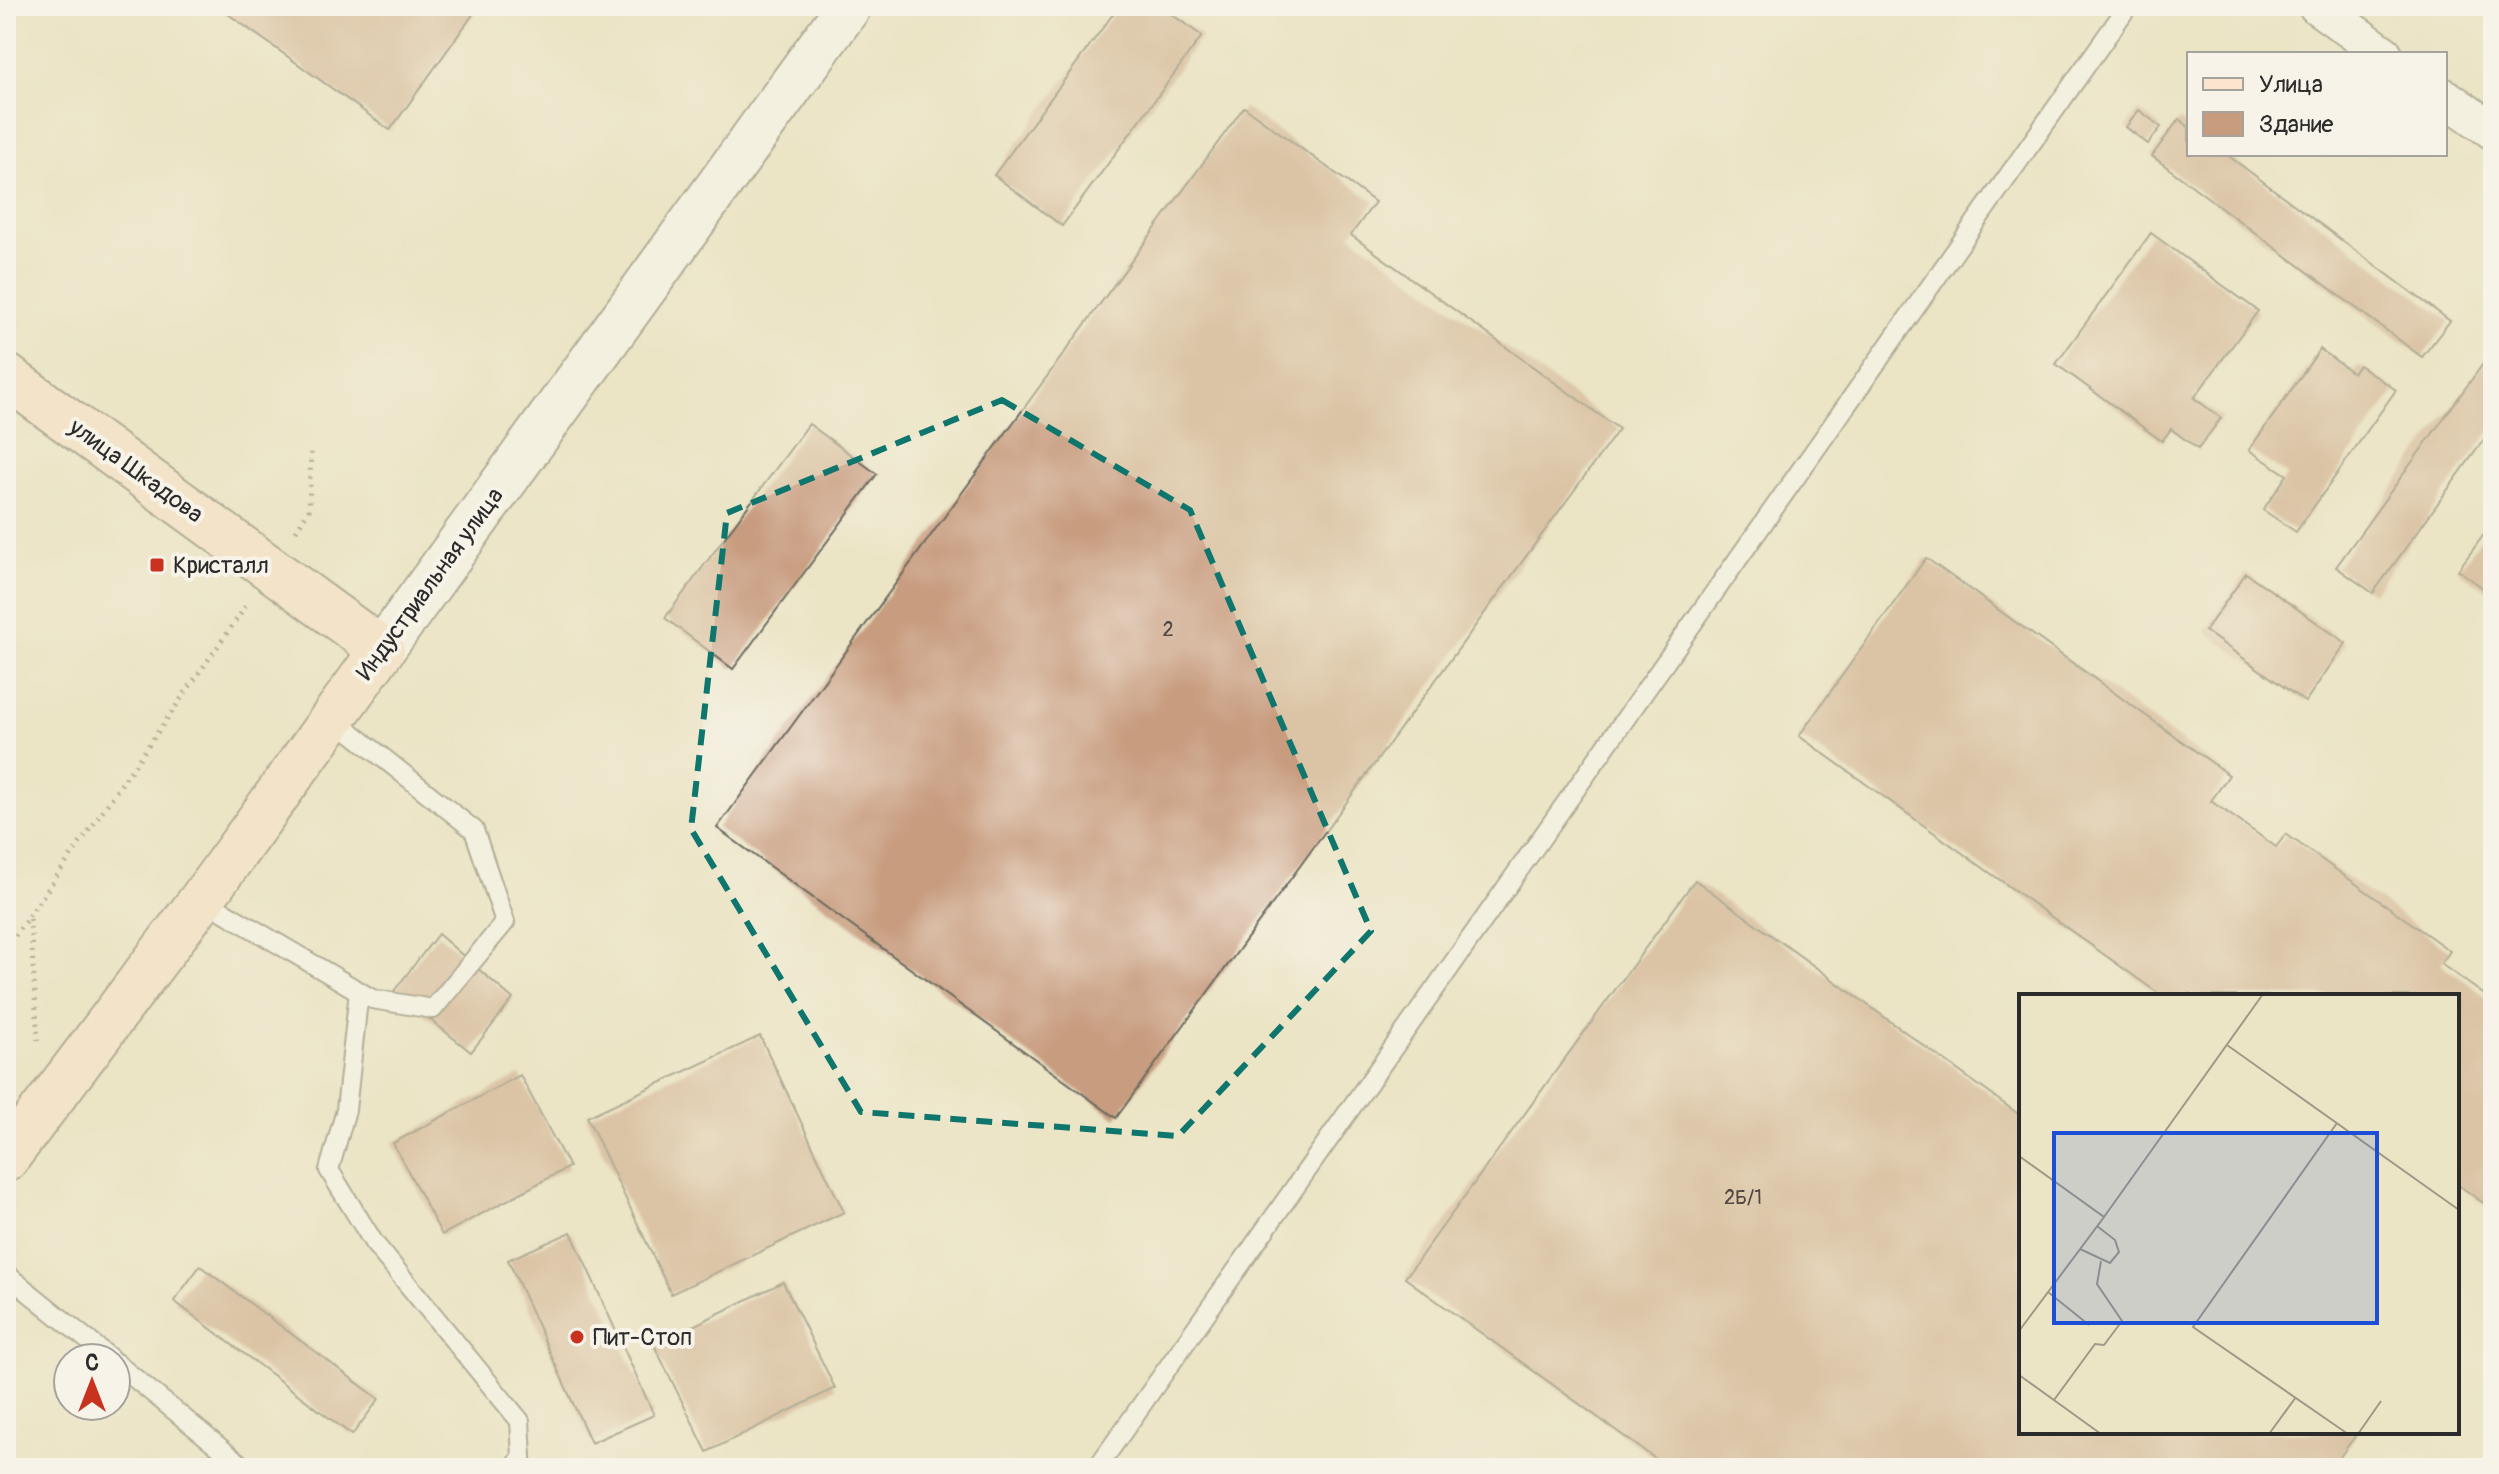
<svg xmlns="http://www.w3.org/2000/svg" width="2499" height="1474" font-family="Pangolin,sans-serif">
<rect width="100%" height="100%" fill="#f7f3e8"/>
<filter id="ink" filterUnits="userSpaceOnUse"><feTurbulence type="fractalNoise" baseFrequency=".0125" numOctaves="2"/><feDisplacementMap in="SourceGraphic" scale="16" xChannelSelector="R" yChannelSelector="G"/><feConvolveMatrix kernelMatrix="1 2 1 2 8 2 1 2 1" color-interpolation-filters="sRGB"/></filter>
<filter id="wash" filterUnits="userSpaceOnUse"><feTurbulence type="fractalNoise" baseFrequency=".006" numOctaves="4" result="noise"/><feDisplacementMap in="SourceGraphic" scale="32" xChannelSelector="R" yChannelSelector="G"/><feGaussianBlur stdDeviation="1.8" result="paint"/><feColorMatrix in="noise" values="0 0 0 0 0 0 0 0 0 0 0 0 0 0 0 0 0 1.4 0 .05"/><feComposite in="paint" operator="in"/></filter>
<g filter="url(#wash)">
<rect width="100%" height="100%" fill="#ebe4c5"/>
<g id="blocks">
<!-- building -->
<path fill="#c89c7f" d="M217,6H479L390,130Z
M1119,6H1160L1202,36L1062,226L994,175Z
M1244,107L1375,202L1351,235L1619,429L1116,1118L717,828Z
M2139,110L2161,127L2148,144L2126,127Z
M2179,119L2189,127V154H2226L2450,321L2422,357L2152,156Z
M2151,233L2258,311L2194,398L2221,418L2198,449L2171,429L2162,441L2056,364Z
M2320,349L2353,373L2359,365L2396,390L2296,532L2263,510L2287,475L2249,450Z
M2493,350V427L2373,593L2336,567Z
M809,424L877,474L733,669L665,618Z
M2493,522V590L2490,593L2458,570Z
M1926,558L2229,775L2211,801L2276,847L2286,834L2450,951L2441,964L2493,1001V1210L2457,1184V996H2194L2190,993L2187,996H2162L1799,736Z
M2246,573L2346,643L2305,702L2205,631Z
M1695,880L2021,1116V1432H2358L2332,1468H1668L1405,1278Z
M438,934L513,999L471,1052L394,991Z
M760,1036L844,1212L671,1294L587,1117Z
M520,1075L569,1167L442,1235L393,1143Z
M571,1232L654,1415L591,1443L508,1260Z
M200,1266L379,1399L352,1435L174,1301Z
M783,1282L835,1388L707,1452L654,1345Z"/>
</g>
</g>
<g filter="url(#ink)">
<use href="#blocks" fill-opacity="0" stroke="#6e6c61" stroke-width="2"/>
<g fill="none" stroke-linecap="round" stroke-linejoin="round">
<defs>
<path id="service" d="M202,899L372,999L433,1009L505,922L474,830L333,718
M359,991L346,1110L329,1170L374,1243L520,1421L522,1457L514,1468
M6,1274L110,1358
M116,1363L245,1468
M1097,1468L2128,6"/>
<path id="minor" d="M2317,6L2384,54
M2445,97L2493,131"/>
<path id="tertiary" d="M382,650L849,6"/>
<path id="secondary" d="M6,376L382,650L202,899L6,1159"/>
</defs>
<!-- service casing -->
<use href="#service" stroke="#6e6c61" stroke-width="22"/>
<!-- minor casing -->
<use href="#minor" stroke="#6e6c61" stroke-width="40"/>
<!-- tertiary casing -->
<use href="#tertiary" stroke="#6e6c61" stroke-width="48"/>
<!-- secondary casing -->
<use href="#secondary" stroke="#6e6c61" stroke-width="48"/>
<!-- path -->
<path stroke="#6e6c61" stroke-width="5" stroke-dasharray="2 6" stroke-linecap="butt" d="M296,531L309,510L311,450
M30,919L38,1040
M6,949L246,606"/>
<!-- service -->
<use href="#service" stroke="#fff" stroke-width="18"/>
<!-- minor -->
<use href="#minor" stroke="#fff" stroke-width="36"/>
<!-- tertiary -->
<use href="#tertiary" stroke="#fff" stroke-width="44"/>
<!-- secondary -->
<use href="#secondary" stroke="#fce5cf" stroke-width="44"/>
</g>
</g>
<!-- marked area -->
<path d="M0 0H2499V1474H0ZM1002,400L1190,510L1371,931L1178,1136L861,1112L691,829L727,513Z" fill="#ebe4c5" fill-opacity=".55" fill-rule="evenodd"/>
<path fill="none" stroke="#0f766e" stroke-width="6" stroke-dasharray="16 10" stroke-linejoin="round" d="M1002,400L1190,510L1371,931L1178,1136L861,1112L691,829L727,513Z"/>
<!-- markers -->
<g fill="#c8321e" stroke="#f7f3e8" stroke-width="3">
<rect x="149" y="557" width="16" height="16" rx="4"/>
<circle cx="577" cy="1337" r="8"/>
</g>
<g text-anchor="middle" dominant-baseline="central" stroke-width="8" stroke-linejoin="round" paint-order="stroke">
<!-- number labels -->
<g font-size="20" fill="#524740">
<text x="1168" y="629">2</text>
<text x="1743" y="1197">2Б/1</text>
</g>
<!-- street labels -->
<g font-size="24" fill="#2b2b2b" stroke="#f7f3e8">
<text transform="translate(136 471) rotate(36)">улица Шкадова</text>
<text transform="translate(430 584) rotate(-54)">Индустриальная улица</text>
</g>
<!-- poi labels -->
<g font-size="24" fill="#2b2b2b" stroke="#f7f3e8" text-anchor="start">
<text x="173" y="565">Кристалл</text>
<text x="593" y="1337">Пит-Стоп</text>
</g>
</g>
<!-- overview -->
<g transform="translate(2019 994)">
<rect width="440" height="440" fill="#ebe4c5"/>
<path fill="none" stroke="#9e9a87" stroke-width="2" d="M208,51L440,216M318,129L174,333L329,440M0,162L85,223L0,337M85,223L244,0M61,255L91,269L100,258L96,246L78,232M29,298L70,331M0,381L82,440M35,406L76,350L85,351L103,327L78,290L82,267M250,440L277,403M339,440L362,407"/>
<path fill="#1d4ed8" fill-opacity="0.15" stroke="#1d4ed8" stroke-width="4" d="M35,139H358V329H35Z"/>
<rect width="440" height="440" fill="none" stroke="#2b2b2b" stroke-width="4"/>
</g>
<!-- margin -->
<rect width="2499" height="1474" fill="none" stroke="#f7f3e8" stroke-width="32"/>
<!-- legend -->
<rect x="2187" y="52" width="260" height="104" fill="#f7f3e8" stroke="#a5a39c" stroke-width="2"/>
<rect x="2203" y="78" width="40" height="12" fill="#fce5cf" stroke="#a5a39c" stroke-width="2"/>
<text x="2259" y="92" font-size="24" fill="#2b2b2b">Улица</text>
<rect x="2203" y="112" width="40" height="24" fill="#c89c7f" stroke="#a5a39c" stroke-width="2"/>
<text x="2259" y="132" font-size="24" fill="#2b2b2b">Здание</text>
<!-- north arrow -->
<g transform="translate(92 1382)"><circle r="38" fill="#f7f3e8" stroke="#a5a39c" stroke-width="2"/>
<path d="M0-6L14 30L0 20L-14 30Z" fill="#c8321e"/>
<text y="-12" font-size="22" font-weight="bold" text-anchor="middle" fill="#2b2b2b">С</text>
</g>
</svg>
